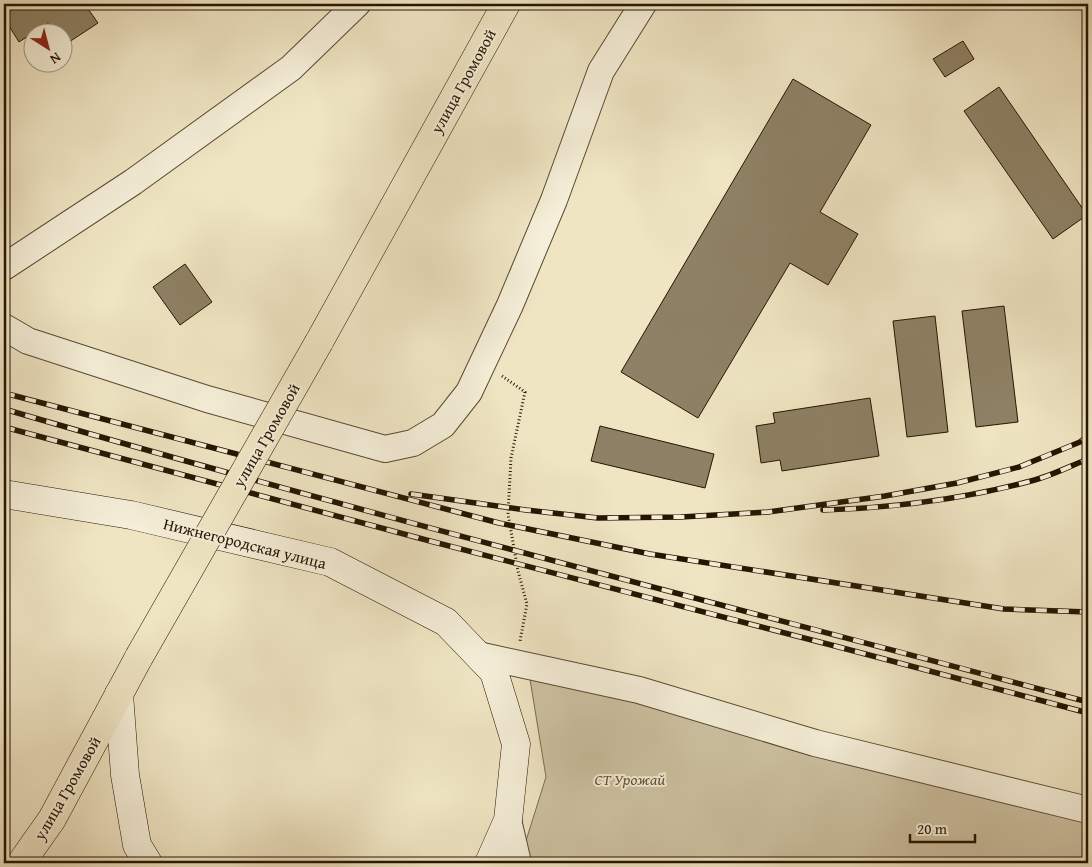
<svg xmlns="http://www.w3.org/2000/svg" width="1092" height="867" font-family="'Gentium Book Plus',serif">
<rect width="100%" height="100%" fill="#efe5c3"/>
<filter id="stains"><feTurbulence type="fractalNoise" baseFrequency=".004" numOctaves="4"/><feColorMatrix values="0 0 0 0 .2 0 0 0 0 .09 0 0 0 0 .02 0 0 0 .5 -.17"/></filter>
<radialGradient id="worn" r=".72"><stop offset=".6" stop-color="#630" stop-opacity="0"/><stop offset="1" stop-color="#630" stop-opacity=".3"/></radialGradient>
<!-- green -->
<path fill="#cdc2a2" stroke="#796c51" d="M528,667L1088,813V863H519L546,777Z"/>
<!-- building -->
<path fill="#8e8165" stroke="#251500" d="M4,4H89L86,6L98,23L63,46L62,32H54L48,23L19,42L4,18Z
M963,41L974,59L945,77L933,59Z
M793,79L871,125L820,212L858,234L828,285L790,263L698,418L621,372Z
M999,87L1087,215L1053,239L964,111Z
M185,264L212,302L180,325L153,287Z
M1004,306L1018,422L976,427L962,311Z
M935,316L948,432L907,437L893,321Z
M870,398L879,456L782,471L780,460L761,463L756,426L775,423L773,413Z
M600,426L714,454L705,488L591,461Z"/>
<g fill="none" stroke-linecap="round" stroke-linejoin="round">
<defs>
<path id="street" d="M4,267L133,182L291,68L357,4
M4,327L28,341L207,399L385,449L413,443L443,425L469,392L510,305L554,200L601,71L643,4
M478,655L639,690L815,743L1088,810
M508,820L518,863"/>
<path id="secondary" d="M4,494L131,515L330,562L446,622L494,672L516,744L508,820L489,863
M119,694L125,775L137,845L148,863"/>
<path id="primary" d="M319,342L506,4
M21,863L52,819L139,657"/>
</defs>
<!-- street casing -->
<use href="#street" stroke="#584931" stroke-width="28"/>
<!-- secondary casing -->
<use href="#secondary" stroke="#251500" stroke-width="29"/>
<!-- primary casing -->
<use href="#primary" stroke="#251500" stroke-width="29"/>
<!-- path -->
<path stroke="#251500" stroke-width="3" stroke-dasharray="1 2.5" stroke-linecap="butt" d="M502,376L525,392L511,458L508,514L518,571L527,604L520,641"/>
<!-- street -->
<use href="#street" stroke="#f5eed8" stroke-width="26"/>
<!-- secondary -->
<use href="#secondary" stroke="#f5eed8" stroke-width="28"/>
<!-- primary -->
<use href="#primary" stroke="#efe5c3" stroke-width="28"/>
<defs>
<path id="rail" d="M4,393L499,523L650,554L1004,609L1088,612
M4,409C363,514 726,605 1088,702
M4,427L430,541L835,646L1088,713
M411,494L526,510L598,518L681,517L768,512L885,496L957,483L1019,467L1080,442L1088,436
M823,510C894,508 963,499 1031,481C1051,476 1070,466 1088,459"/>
</defs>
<!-- rail casing -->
<use href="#rail" stroke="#251500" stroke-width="5.5"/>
<!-- rail -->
<use href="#rail" stroke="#f5eed8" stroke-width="4" stroke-dasharray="11" stroke-linecap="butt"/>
<defs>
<path id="primary-bridge" d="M139,657L319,342"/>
</defs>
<!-- primary-bridge casing -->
<use href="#primary-bridge" stroke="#251500" stroke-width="29" stroke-linecap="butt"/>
<!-- primary-bridge -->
<use href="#primary-bridge" stroke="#efe5c3" stroke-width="28"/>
</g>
<g text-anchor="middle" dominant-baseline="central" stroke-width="4" stroke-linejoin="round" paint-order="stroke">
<!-- street labels -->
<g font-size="16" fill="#251500" stroke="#f5eed8">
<text transform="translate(463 81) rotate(-61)">улица Громовой</text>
<text transform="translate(266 435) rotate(-60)">улица Громовой</text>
<text transform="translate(245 543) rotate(14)">Нижнегородская улица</text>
<text transform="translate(67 788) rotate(-60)">улица Громовой</text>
</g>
<!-- park labels -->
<g font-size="16" font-style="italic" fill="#605239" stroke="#f5eed8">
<text x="630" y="779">СТ Урожай</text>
</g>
</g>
<!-- margin -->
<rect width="1092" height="867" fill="none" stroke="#efe5c3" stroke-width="20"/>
<rect x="5" y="5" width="1082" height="857" fill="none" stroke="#251500" stroke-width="2.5"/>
<rect x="10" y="10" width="1072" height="847" fill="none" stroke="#251500"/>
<!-- north arrow -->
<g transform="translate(48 48) rotate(144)"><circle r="24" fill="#f5eed8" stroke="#a29782"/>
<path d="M0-4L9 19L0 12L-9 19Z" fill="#8f2418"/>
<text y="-8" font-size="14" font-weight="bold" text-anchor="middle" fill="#251500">N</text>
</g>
<!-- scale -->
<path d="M910 834v8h65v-8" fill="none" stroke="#251500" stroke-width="2.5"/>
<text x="917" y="834" font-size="15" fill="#251500" stroke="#f5eed8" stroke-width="4" paint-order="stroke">20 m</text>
<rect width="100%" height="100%" filter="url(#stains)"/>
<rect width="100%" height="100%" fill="url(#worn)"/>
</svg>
